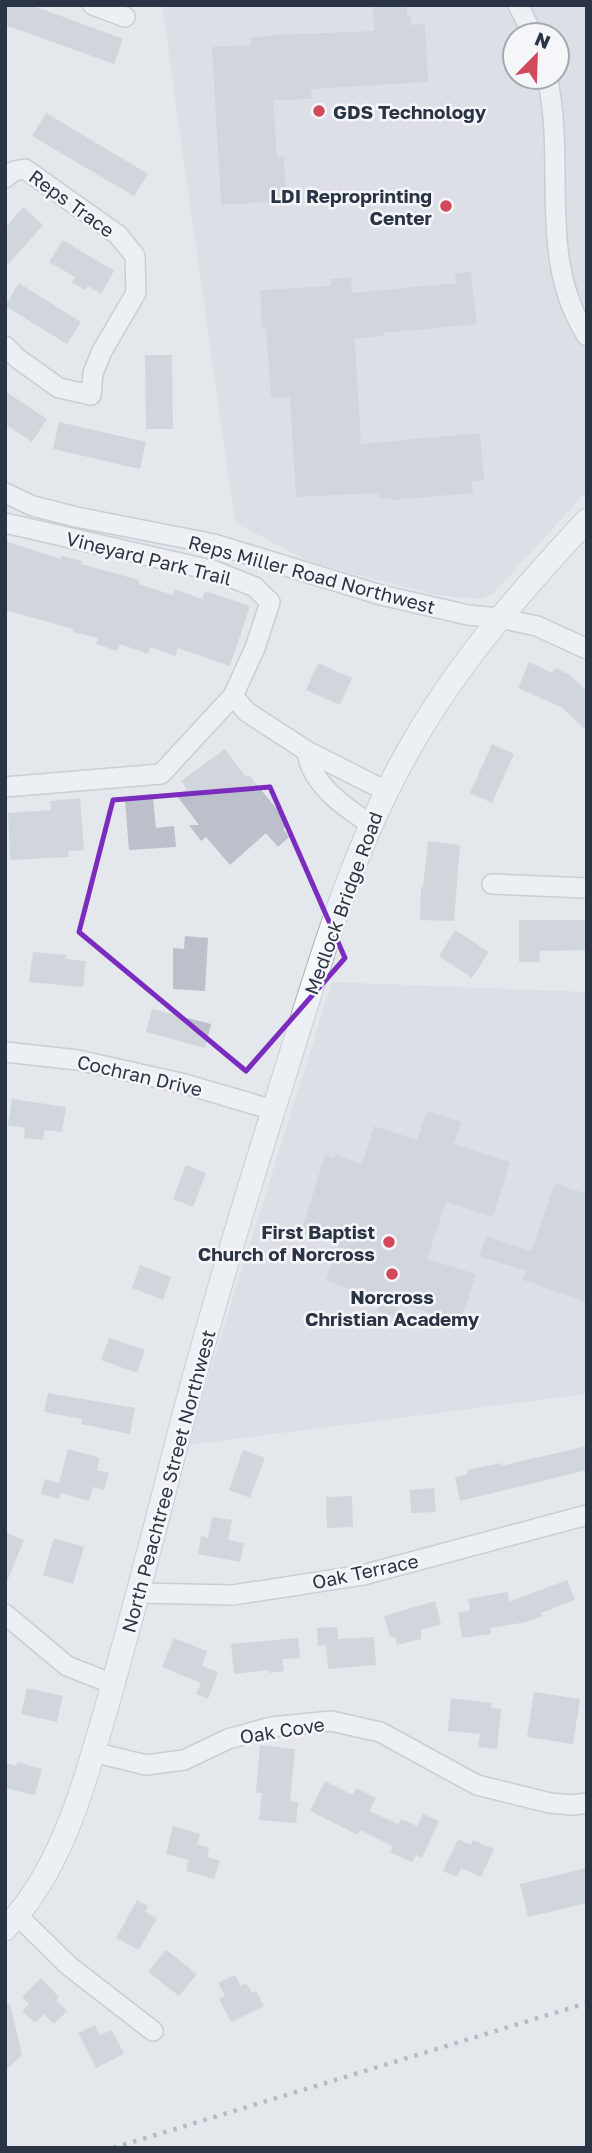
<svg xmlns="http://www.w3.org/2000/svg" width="592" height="2153" font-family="'Golos Text',sans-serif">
<rect width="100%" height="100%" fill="#e4e7ec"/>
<!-- built -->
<path fill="#d2d6de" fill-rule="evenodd" d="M162,5H587V491L493,594L480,599L436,595L313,563L235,523ZM515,35H557V77H515Z
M332,982L587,992V1394L187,1445Z"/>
<!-- building -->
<path fill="#bbc0ca" d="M5,5H31L123,39L114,64L5,25Z
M373,5L407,7V15H411V25L425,24L428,82L311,89L312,99L273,100L277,157L284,156L286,201L221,205L212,47L251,45L250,38L274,35L374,31Z
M46,113L148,174L134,196L32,136Z
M23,207L43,225L5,268V228Z
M63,240L114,271L101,294L88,286L85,290L72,282L75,277L49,262Z
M471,272L477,324L383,333L384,336L355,339L361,444L480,433L484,480L472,481L473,493L392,500V498L380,499L379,493L296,497L290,397L271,398L266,328H262L260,290L331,286L330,279L351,277L352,293L456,283L455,273Z
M19,283L81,322L67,344L5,306Z
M145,355H172L173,429H146Z
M5,391L47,419L32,442L5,424Z
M59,422L146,442L140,469L53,449Z
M5,541L61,559V556L82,561L81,564L139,580L138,584L173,595L175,589L202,599L205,591L250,606L230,666L178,648L175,656L150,647L148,654L120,644L117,651L96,644L98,638L73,632V629L5,610Z
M529,662L552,673L555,668L570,675L587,691V731L561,707L518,688Z
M318,663L352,678L340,705L306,690Z
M492,744L514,754L492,803L470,793Z
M225,749L246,777L249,775L289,824L283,829L289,837L278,847L266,833L230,865L206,837L201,841L189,825H199L177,796L187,789L181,781Z
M80,798L84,850L68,851L69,857L10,860L8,813L51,810L50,801Z
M153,798L156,828L174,826L176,847L129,850L125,800Z
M428,841L460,845L454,921L420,920L421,887H423Z
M519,920H587V950L540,951L539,962H519Z
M455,930L489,952L472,978L439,956Z
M185,936L208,938L205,991L173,989V948L184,949Z
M33,952L66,955V959L86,961L83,987L29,982Z
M152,1009L211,1024L205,1048L146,1032Z
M12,1099L66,1107L62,1132L45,1130L43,1140L24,1138L25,1128L8,1125Z
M427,1111L461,1122L454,1144L510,1162L493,1217L446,1202L427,1259L476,1274L460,1323L400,1303L395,1317L377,1311L381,1299L326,1281L338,1245L301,1232L325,1155L334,1158L335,1155L362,1164L374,1126L417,1140Z
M186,1165L206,1173L193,1207L173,1199Z
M555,1183L587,1194V1302L523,1280L526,1271L479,1256L486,1236L531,1251Z
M140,1265L171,1277L163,1300L132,1288Z
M109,1338L145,1350L137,1373L101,1360Z
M48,1393L135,1408L130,1434L81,1424L82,1419L44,1412Z
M587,1446V1470L460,1501L455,1477L467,1474V1470L501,1463V1466Z
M68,1449L100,1458L97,1470L109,1473L104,1490L93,1487L89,1501L61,1493L59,1499L41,1494L45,1479L59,1483Z
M243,1450L265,1458L250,1498L229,1490Z
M434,1488L436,1512L411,1513L410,1490Z
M352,1496L353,1527L327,1528L326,1497Z
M212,1517L232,1520L228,1540L244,1543L240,1562L198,1554L201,1536L208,1538Z
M5,1532L24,1540L6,1584H5Z
M54,1538L84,1547L73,1584L43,1575Z
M567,1580L575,1600L541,1613L543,1616L527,1622L490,1628L491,1634L462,1638L458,1613L470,1610L468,1599L508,1592L509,1602Z
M435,1601L441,1624L421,1630V1639L397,1645L395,1637H390L384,1616Z
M337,1627L338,1639L374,1637L376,1665L328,1669L326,1645L318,1646L317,1628Z
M174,1638L207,1651L202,1666L218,1672L208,1699L196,1694L201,1683L162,1667Z
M298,1638L300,1658L282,1659L284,1671L269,1673L268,1670L234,1674L231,1644Z
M27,1688L63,1696L57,1722L21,1714Z
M534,1692L580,1699L573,1744L527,1737Z
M451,1698L492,1703L491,1708L501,1709L497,1749L478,1747L480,1734L448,1731Z
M260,1745L295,1749L290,1801L298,1802L296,1823L259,1820L262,1793H256Z
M17,1762L42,1769L35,1795L5,1788V1763L16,1766Z
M325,1781L353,1795L356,1788L376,1798L369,1811L398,1824L401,1819L417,1826L423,1814L439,1821L422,1858L416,1855L412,1862L390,1852L393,1846L360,1830L358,1835L310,1811Z
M173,1826L200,1834L197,1844L209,1848L207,1857L220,1861L214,1879L186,1871L189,1860L166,1854Z
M458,1839L471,1845L473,1840L494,1849L481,1877L461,1868L457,1877L443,1871Z
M587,1868V1903L528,1917L520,1884Z
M137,1900L148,1906L145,1912L157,1918L139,1950L116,1938Z
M166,1950L197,1974L179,1996L148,1972Z
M235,1975L241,1986L246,1983L252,1993L256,1991L264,2006L231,2022L219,1999L225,1996L218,1983Z
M41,1978L59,1997L56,2000L67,2011L54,2024L44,2014L35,2023L22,2011L29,2004L22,1997Z
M10,2004L22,2055L5,2071V2005Z
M95,2025L100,2035L112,2030L124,2054L96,2068L78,2033Z"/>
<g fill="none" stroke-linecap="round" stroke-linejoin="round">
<defs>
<path id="minor" d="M93,5L125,17
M518,5L533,35
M547,77C567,163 536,257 587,336
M5,178L14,171L25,169L118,235L135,256L136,293L102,351L93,373L91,395L59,388L17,358L5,346
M5,493L33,506L76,517L214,544L381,595L468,615L499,618L537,626L587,649
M5,523L215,571L255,587L270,602L255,648L233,696L161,774L5,787
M233,696L247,712L307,751C310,784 345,807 370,824
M307,751L386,791
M492,884L587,888
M5,1052L78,1060L185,1084L273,1110
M139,1593L233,1595L363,1575L587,1515
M5,1614L67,1666L113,1684
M93,1752L146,1765L184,1760L228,1739L271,1727L331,1721L380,1732L477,1785L550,1803L573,1805L587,1803
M18,1916L69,1966L153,2031"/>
<path id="tertiary" d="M5,1929C63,1869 84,1783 107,1706C128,1631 148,1556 167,1481C202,1340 244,1202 288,1064C323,952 355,840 415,739C462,658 523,589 587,520"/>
</defs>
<!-- minor casing -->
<use href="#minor" stroke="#a9aeb7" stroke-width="22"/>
<!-- tertiary casing -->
<use href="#tertiary" stroke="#a9aeb7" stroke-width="25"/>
<!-- minor -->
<use href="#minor" stroke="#f7f8fa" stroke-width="19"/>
<!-- tertiary -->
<use href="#tertiary" stroke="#f7f8fa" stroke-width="23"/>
<!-- rail -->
<path stroke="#7d8696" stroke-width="4.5" stroke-dasharray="3.5 7" stroke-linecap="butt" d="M113,2148L587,2003"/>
</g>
<!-- marked area -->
<path d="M0 0H592V2153H0ZM270,787L345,958L246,1071L79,932L113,800Z" fill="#e4e7ec" fill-opacity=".55" fill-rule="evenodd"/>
<path fill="none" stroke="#7b2cbf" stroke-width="5" stroke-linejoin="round" d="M270,787L345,958L246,1071L79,932L113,800Z"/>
<!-- markers -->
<g fill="#d1495b" stroke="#f4f6f9" stroke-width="2.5">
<circle cx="319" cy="111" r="7"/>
<circle cx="446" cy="206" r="7"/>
<circle cx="389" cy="1242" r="7"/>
<circle cx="392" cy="1274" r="7"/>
</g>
<g text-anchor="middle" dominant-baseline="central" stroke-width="5" stroke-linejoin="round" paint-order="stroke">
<!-- poi labels -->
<g font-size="19" font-weight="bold" fill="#2b3445" stroke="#f4f6f9" text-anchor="end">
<text x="333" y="111" text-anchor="start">GDS Technology</text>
<text x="432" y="195">LDI Reproprinting<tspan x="432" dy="22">Center</tspan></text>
<text x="375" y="1231">First Baptist<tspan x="375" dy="22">Church of Norcross</tspan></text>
<text x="392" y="1296" text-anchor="middle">Norcross<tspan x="392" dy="22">Christian Academy</tspan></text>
</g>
<!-- street labels -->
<g font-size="19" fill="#2b3445" stroke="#f4f6f9">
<text transform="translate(72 203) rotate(36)">Reps Trace</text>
<text transform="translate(149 558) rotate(14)">Vineyard Park Trail</text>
<text transform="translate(312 574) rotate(15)">Reps Miller Road Northwest</text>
<text transform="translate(343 903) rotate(-70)">Medlock Bridge Road</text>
<text transform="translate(140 1075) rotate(13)">Cochran Drive</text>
<text transform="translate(168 1481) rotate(-75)">North Peachtree Street Northwest</text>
<text transform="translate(365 1571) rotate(-12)">Oak Terrace</text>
<text transform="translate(282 1730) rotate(-9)">Oak Cove</text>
</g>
</g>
<!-- border -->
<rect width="592" height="2153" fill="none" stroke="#2b3445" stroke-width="14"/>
<!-- north arrow -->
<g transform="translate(536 56) rotate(23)"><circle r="33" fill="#f4f6f9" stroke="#a4a8b1" stroke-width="2"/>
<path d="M0-5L12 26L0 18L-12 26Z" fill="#d1495b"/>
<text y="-10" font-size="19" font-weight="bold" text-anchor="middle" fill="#2b3445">N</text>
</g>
</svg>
